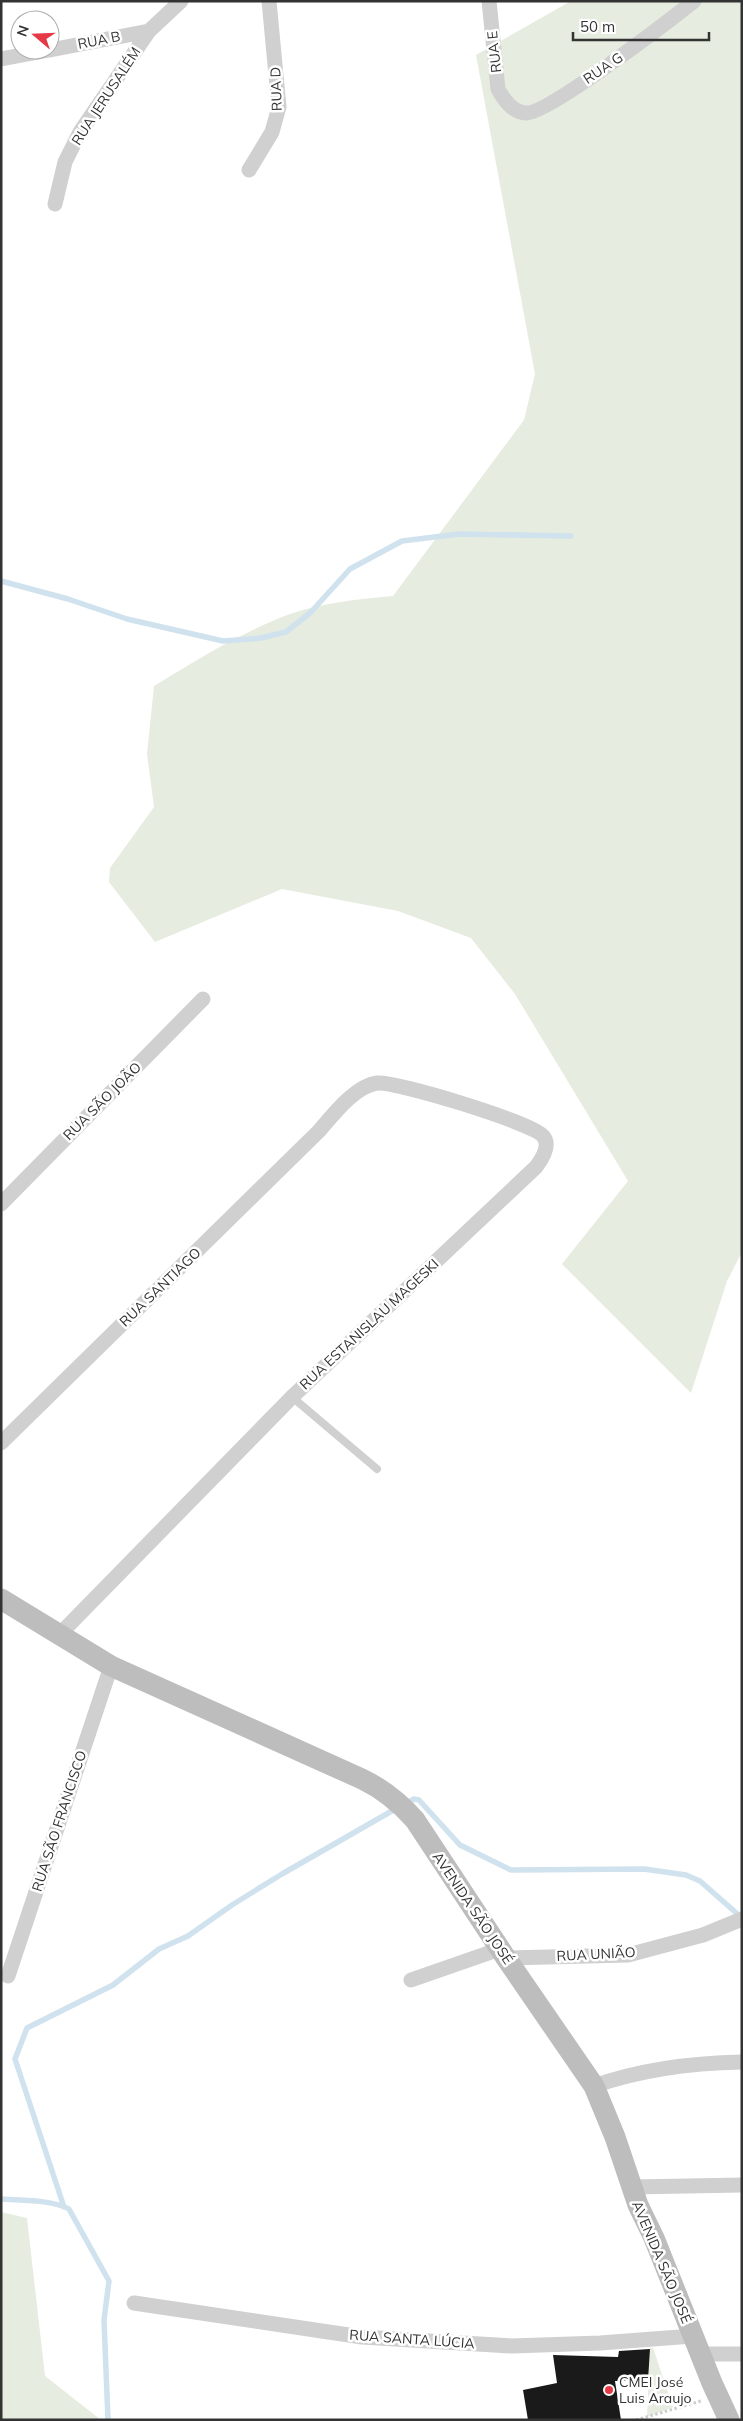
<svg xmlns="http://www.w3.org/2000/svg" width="743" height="2421" font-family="Mulish,sans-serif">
<rect width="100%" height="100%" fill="#fff"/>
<!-- green -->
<path fill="#e6ecdf" d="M571,1H742V1252L727,1281L691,1393L562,1264L628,1181L515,994L471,938L398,911L282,889L155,942L109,882L110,868L154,807L147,754L154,686C198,659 242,632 290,614C321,603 360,599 393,596L524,420L535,374L476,55Z
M1,2212L27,2218L45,2376L101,2420H1Z
M650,2348H653L673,2407L647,2417Z"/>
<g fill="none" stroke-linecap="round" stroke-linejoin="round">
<!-- stream -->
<path stroke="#cfe2ee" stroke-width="5.5" d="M1,581L68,599L127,619L223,641L261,638L286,632L311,612L350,569L402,541L459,534L571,536
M405,1804L414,1799L419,1800L460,1845L511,1870L644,1869L686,1875L700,1881L742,1918
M1,2199C19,2200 54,2200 69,2209L109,2281L104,2320L108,2420
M64,2207L15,2059L27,2028L113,1985L159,1949L188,1936L232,1905L282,1874L397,1808"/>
</g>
<!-- building -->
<path fill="#1a1a1a" d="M650,2349L648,2381H615L621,2420H528L523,2390L557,2383L553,2355L618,2357L619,2351Z"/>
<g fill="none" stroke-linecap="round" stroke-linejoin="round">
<!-- path -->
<path stroke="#cdcdcd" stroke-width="3" stroke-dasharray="2.5 2.5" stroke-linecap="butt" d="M636,2420L701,2401"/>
<!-- lane -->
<path stroke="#d0d0d0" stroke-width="8" d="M292,1397L377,1469"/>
<!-- street -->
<path stroke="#d0d0d0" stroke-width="15" d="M489,1L498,89C504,100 512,112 526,113C548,114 670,20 694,1
M50,50L149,31
M1,59L49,50
M249,170L272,132L279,107L269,1
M55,204L65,162L80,132L149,31L181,1
M1,1204L203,999
M1,1443L319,1131C333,1115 355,1086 377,1083C396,1081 533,1123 543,1136C551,1145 542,1159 536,1167L292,1397L59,1635
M506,1958L628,1955L703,1935L742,1919
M8,1976L111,1666
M411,1980L500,1949
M594,2086C642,2069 691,2063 742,2062
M631,2187L742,2185
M134,2303L362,2337L512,2346L600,2343L693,2336
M700,2354H742"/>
<!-- secondary -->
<path stroke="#bdbdbd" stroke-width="21" d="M1,1599L111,1666L362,1779C383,1789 399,1802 415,1820L506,1958L594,2086L615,2137L638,2205L654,2238L712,2383L729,2420"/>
</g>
<!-- markers -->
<circle fill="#e63946" stroke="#fff" stroke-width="2" cx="609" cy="2390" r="5"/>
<g text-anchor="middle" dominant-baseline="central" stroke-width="5" stroke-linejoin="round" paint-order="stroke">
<!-- street labels -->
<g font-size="14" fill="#333" stroke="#fff">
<text transform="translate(99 40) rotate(-11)">RUA B</text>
<text transform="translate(494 52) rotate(-96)">RUA E</text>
<text transform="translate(603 68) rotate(-34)">RUA G</text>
<text transform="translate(276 89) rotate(-92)">RUA D</text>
<text transform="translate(106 96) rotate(-57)">RUA JERUSALÉM</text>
<text transform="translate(102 1101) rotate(-45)">RUA SÃO JOÃO</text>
<text transform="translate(160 1287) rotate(-44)">RUA SANTIAGO</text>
<text transform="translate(369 1324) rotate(-43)">RUA ESTANISLAU MAGESKI</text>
<text transform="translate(59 1821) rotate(-72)">RUA SÃO FRANCISCO</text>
<text transform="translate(473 1908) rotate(56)">AVENIDA SÃO JOSÉ</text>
<text transform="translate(596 1954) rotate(-3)">RUA UNIÃO</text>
<text transform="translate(662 2262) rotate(67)">AVENIDA SÃO JOSÉ</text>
<text transform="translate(412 2339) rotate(4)">RUA SANTA LÚCIA</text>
</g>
<!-- poi labels -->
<g font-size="14" fill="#333" stroke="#fff" text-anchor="start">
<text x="619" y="2382">CMEI José<tspan x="619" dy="16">Luis Araujo</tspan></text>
</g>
</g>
<!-- border -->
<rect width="743" height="2421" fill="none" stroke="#333333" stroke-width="5"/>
<!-- north arrow -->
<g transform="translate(35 35) rotate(289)"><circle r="24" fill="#ffffff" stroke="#adadad"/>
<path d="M0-4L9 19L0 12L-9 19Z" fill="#e63946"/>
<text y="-8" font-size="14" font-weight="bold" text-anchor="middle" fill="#333333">N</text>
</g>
<!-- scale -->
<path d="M573 32v8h136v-8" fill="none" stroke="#333333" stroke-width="2.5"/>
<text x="580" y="32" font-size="15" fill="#333333" stroke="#ffffff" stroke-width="4" paint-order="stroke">50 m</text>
</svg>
